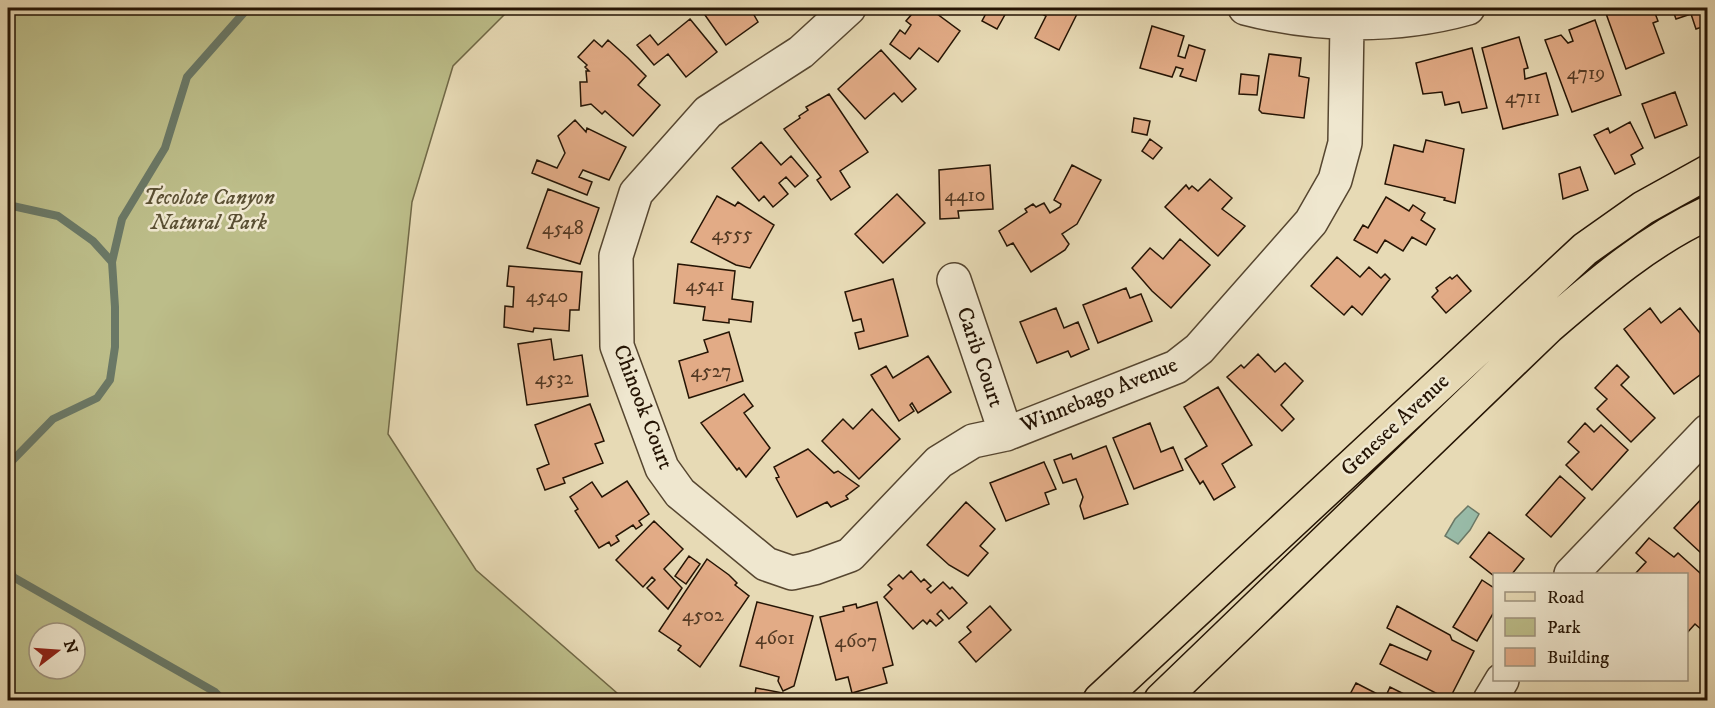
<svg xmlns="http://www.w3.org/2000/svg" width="1715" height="708" font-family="'IM FELL DW Pica',serif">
<rect width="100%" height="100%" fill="#e7dab5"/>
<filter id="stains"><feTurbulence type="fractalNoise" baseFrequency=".00333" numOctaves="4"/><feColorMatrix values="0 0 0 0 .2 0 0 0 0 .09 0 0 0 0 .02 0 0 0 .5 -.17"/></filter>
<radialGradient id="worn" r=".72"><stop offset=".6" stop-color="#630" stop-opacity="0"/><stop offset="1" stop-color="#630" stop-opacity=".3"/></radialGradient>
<!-- park -->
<path fill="#bcbd89" stroke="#706846" stroke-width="1.5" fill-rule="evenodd" d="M8,8H511L453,66L412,202L388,434L476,570L625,700H8ZM39,633H75V669H39Z"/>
<!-- water -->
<path fill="#98bba8" stroke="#6a7866" stroke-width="1.5" d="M1468,506L1479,514L1470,530L1458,544L1445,536L1455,519Z"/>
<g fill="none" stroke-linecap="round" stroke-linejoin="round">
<!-- stream -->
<path stroke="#6a7866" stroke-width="8" d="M8,205L58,216L93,241L112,262L115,307V347L110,380L97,398L53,419L8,465
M112,262L122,219L165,148L187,77L248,8
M8,562L13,577L215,692L223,700"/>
</g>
<!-- building -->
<path fill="#e2ab86" stroke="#251404" stroke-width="1.5" d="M700,8H750L758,22L726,45Z
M917,8H929L960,31L938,62L919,48L910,59L890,44L900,30L905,34L911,25L906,21Z
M989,8H1001L1007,11L997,29L982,21Z
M1030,8H1080L1059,50L1035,38L1046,16Z
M1604,8H1653L1658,21L1653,23L1664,53L1626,69Z
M1672,8H1708V25L1696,29L1691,14L1676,19Z
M690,19L717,52L686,77L668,54L654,65L637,45L650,35L658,45Z
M1595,20L1621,95L1572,112L1545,40L1561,35L1568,43L1573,41L1569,30Z
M1152,26L1184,36L1178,56L1185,58L1189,45L1205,50L1196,81L1180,76L1183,69L1176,67L1172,77L1140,68Z
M1519,37L1528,68L1524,69L1525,79L1546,73L1558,115L1503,129L1482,48Z
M594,40L602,47L608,40L628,58L646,76L638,85L660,105L633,136L605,111L602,114L591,104L581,106L580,82H587L586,71H589L585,67L587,65L578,57Z
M1472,48L1487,108L1462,113L1459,102L1445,105L1442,92L1423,94L1416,63Z
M881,50L916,89L902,102L894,93L865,119L838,89Z
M1269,54L1301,58L1299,76L1309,78L1304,118L1262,113L1259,110Z
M1241,74L1259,76L1257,95L1239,94Z
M1675,92L1687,125L1655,138L1642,104Z
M829,94L868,152L840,171L850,187L831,200L817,180L821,177L784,129L800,118L799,116L808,110L806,107Z
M1134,118L1150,121L1147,135L1132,132Z
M575,120L586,132L587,128L626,147L609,180L583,170L579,177L592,182L587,195L532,173L537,160L557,168L565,153L558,136Z
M1630,122L1643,148L1631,155L1635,164L1615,174L1594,135L1608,128L1610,133Z
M1150,139L1162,148L1153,159L1142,151Z
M1426,140L1464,149L1455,203L1444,200L1445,198L1385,184L1394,145L1423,152Z
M761,142L781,165L791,156L808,176L795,187L786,177L779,183L788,194L773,207L764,196L759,201L732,168Z
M990,165L993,209L958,211L959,218L940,219L939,170Z
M1072,165L1101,180L1077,224L1062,234L1069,244L1065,250L1031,272L1013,243L1007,246L999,231L1027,212L1025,209L1033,204L1036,207L1044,203L1050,213L1060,207L1061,204L1054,200Z
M1580,167L1588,190L1563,199L1559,174Z
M1210,179L1232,198L1222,209L1245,226L1218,256L1165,207L1186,185L1189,189L1192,186L1198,191Z
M548,189L599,208L580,264L527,248Z
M897,194L925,223L883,263L855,234Z
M717,196L735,206L738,202L774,225L750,268L736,265L691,242Z
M1386,197L1409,211L1413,205L1425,213L1421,220L1435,229L1426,245L1412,237L1403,251L1385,240L1377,253L1354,240L1363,225L1368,228Z
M1180,239L1210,265L1171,308L1152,291L1132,268L1150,248L1163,259Z
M1337,257L1360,277L1369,267L1381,278L1385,274L1390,279L1362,315L1352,306L1344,315L1311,286Z
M678,264L735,271L732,299L753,302L751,322L729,319V323L703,320L705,307L674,303Z
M509,266L582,272L579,310H570L569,331L534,328L533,332L504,327L505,306L513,307L514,287L507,286Z
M1457,275L1471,291L1446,313L1432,297L1438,291L1436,288L1450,277L1452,279Z
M893,279L908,336L859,349L855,333L864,331L861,319L853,321L845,292Z
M1126,288L1130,298L1141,294L1152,321L1098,343L1083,305Z
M1056,308L1064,328L1078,322L1089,349L1071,357L1068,351L1037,363L1020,322Z
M1650,308L1661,323L1680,308L1708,343V369L1674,394L1624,329Z
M729,332L743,381L689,398L679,361L708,352L704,340Z
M551,339L554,360L582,355L588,396L527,405L518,344Z
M1258,354L1275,372L1285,363L1303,381L1281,405L1294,419L1282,431L1227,377L1241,365L1244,368Z
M928,356L951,392L918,413L912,403L910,405L914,411L899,421L871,375L886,366L893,378Z
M1617,365L1629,377L1621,385L1655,418L1631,442L1597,409L1607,399L1595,388Z
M1218,387L1252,445L1222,464L1235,487L1214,500L1203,481L1200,484L1185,459L1207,446L1184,407Z
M744,394L753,406L744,413L770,448L746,477L739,468L737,470L701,423Z
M590,404L604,441L595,444L603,463L563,478L565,483L545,490L537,469L549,464L535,425Z
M872,409L900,439L859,479L822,441L843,419L853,429Z
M1150,423L1161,452L1173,447L1183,470L1134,489L1113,438Z
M1585,423L1594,432L1601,425L1628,450L1592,490L1566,465L1579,452L1568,442Z
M1106,446L1128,504L1084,519L1080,506L1083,497L1076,479L1063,483L1054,460L1071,454L1073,459Z
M808,449L834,473L838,471L859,486L846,496L848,499L831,507L827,502L797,517L776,478L779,477L774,467Z
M1044,462L1056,489L1045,493L1049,504L1006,521L990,483Z
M1560,476L1585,498L1551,537L1526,515Z
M627,481L649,514L639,521L642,525L636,529L633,525L616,536L619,541L611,546L609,542L599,548L575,511L578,509L570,497L592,482L602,497Z
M1708,492V546L1701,553L1674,528Z
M966,502L995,529L980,546L988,553L968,576L949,565L927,545Z
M654,521L683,549L664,569L682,588L668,609L647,588L655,580L652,577L643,587L616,560Z
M1489,532L1524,559L1512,574L1494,576L1470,557Z
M1649,538L1674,557L1678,553L1700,573L1708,584V610L1704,614L1708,618V625L1703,631L1695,624L1686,634V574H1635L1646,562L1636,553Z
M689,556L700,564L686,584L675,576Z
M707,559L729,575L737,583L735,585L749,596L700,667L678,650L681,646L659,631Z
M911,571L921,582L924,579L931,586L927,589L931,593L943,582L950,589L952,587L967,603L949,619L941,610L937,614L943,620L936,626L930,620L927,624L923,620L913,629L884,597L892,589L888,585L899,575L903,579Z
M1482,580L1494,588V612L1477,641L1453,627Z
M757,602L813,616L794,686L783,691L778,681L779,677L740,666Z
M877,602L893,665L883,668L887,683L852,693L848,677L836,680L820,617L844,611L843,607L856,604L857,608Z
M990,606L1011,630L976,662L959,642L971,632L967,627Z
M1397,606L1450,635L1452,640L1474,651L1449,700L1380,664L1390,644L1427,660L1431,651L1387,628Z
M1356,683L1385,698L1390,687L1416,700H1347Z
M756,688L783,693V700H754Z"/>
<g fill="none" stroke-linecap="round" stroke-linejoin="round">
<defs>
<path id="minor" d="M849,8L801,52L708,112L636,193L616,256L617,346L662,468L680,493L766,564L792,573L814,568L850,555L939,462L973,441L1006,434L1176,367L1199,349L1311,222L1335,180L1345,143L1347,23
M1245,8C1318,27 1396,28 1468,8
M954,280L1006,434
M1571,574L1708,431
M1490,700L1502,680"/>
<path id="major" d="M1100,700L1585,249L1643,208L1708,172
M1161,700L1548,327C1598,284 1647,241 1708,213"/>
</defs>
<!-- minor casing -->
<use href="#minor" stroke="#564630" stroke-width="36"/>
<!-- major casing -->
<use href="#major" stroke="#251404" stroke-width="36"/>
<!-- minor -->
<use href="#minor" stroke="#efe7cf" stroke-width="33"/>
<!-- major -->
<use href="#major" stroke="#e7dab5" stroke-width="33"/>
</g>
<g text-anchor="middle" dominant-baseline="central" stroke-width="5" stroke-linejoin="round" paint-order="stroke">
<!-- number labels -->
<g font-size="20" fill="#543a24">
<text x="1586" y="73">4719</text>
<text x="1523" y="97">4711</text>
<text x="965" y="195">4410</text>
<text x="563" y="228">4548</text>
<text x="732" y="234">4555</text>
<text x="705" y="285">4541</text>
<text x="547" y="296">4540</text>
<text x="711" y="371">4527</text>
<text x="554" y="378">4532</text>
<text x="703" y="615">4502</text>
<text x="775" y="638">4601</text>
<text x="856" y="641">4607</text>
</g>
<!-- park labels -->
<g font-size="22" font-style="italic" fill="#5a4f33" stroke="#efe7cf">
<text x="209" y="197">Tecolote Canyon<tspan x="209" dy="25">Natural Park</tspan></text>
</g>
<!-- street labels -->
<g font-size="22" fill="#251404" stroke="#efe7cf">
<text transform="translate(980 357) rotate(71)">Carib Court</text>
<text transform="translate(1099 395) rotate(-22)">Winnebago Avenue</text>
<text transform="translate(643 407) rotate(69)">Chinook Court</text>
<text transform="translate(1395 425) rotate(-43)">Genesee Avenue</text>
</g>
</g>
<!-- margin -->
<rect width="1715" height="708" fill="none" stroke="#e7dab5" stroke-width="30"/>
<rect x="9" y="9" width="1697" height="690" fill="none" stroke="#251404" stroke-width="3"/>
<rect x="15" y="15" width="1685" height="678" fill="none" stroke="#251404" stroke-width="1.5"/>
<!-- legend -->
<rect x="1493" y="573" width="195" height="108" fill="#efe7cf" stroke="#9e937e" stroke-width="1.5"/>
<rect x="1505" y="592" width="30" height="9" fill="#e7dab5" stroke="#9e937e" stroke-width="1.5"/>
<text x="1547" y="603" font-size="18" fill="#251404">Road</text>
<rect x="1505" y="618" width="30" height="18" fill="#bcbd89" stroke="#9e937e" stroke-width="1.5"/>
<text x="1547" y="633" font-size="18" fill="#251404">Park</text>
<rect x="1505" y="648" width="30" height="18" fill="#e2ab86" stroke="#9e937e" stroke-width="1.5"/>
<text x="1547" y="663" font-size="18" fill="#251404">Building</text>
<!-- north arrow -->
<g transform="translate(57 651) rotate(73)"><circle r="28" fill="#efe7cf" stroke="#9e937e" stroke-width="1.5"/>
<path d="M0-4.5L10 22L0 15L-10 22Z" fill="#8f2418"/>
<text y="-9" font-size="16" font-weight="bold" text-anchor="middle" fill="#251404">N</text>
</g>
<rect width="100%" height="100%" filter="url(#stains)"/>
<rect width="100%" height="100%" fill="url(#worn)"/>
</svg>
